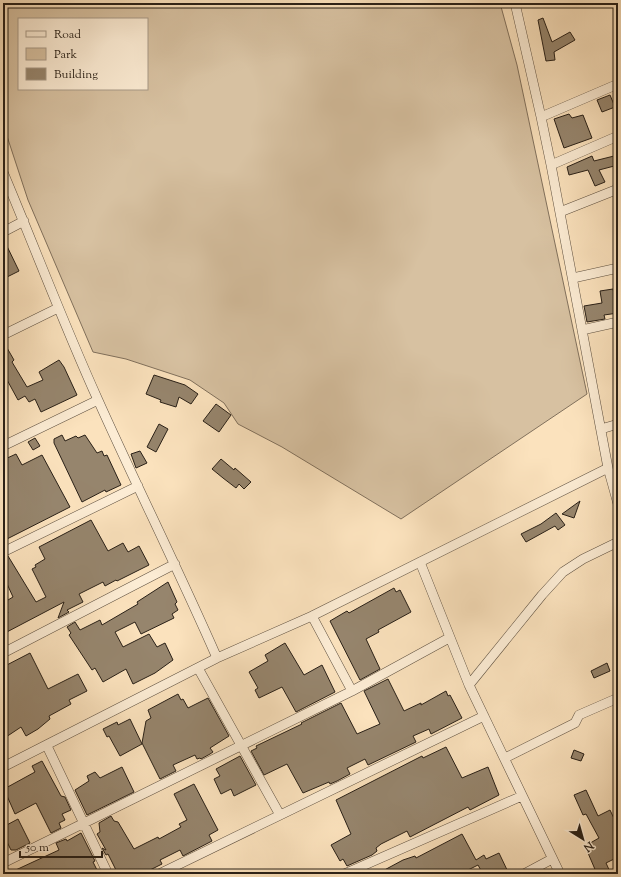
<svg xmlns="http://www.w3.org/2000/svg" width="621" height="877" font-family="'Sorts Mill Goudy',serif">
<rect width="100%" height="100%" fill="#fbe2bd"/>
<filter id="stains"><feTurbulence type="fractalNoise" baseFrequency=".005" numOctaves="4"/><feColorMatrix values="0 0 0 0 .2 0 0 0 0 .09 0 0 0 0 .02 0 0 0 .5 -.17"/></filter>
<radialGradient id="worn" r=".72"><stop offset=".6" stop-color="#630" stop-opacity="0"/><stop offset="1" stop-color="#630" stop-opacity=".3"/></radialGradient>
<!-- green -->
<path fill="#d7c1a1" stroke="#80705c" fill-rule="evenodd" d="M3,3H500L517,65L587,394L401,519L282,447L238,424L224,403L190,380L126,359L93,352L28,200L3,124ZM19,19H147V89H19Z"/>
<!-- building -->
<path fill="#96856d" stroke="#292017" d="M543,18L552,42L570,32L575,40L554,52L555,60L546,61L538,20Z
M610,95L615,107L602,112L597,100Z
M569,114L572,118L583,115L592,138L564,148L554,119Z
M592,156L594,161L614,156L618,162V165L599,170L605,182L595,186L588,170L569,175L567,167Z
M3,238L19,271L3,279Z
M613,289L618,313L604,315L605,319L587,322L584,306L602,303L600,291Z
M3,341L14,360L12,362L27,387L43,380L39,372L59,360L64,367L77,395L41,412L35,399L29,402L25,396L18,400L6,378L3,379Z
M154,375L185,385L198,394L191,404L179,397L176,407L160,402L161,400L146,394Z
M216,404L231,415L219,432L203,421Z
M159,424L168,429L156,452L147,447Z
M62,435L65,441L76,436L78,438L85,435L97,453L102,451L104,456L107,455L121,485L106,492L105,490L82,502L54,443V439Z
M35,438L40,446L33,450L28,442Z
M140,451L147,463L136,468L131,454Z
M16,454L22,465L42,455L70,507L3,541V460Z
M221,459L234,470L235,468L251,482L244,489L239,484L236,488L223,478L212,469Z
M580,501L574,518L562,514Z
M556,513L565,525L558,530L555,526L526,542L521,534L541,524Z
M91,520L108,551L123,543L128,552L139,546L149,565L117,581L116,580L105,586L103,582L79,594L83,602L67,610L69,612L58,618L64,602L3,634V616L8,613L3,603L13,597L3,575V558L8,556L36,602L46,597L32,569L36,567L35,565L45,559L39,547Z
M168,582L177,602L175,604L178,610L172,614L174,618L141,634L135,622L115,632L123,647L149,634L157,647L165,643L173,660L155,673L133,684L126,669L103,682L95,668L92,670L69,635L71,633L67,627L75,622L80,630L100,620L102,625L138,604L137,602Z
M394,588L396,592L400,590L411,612L378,630L379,632L366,639L380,669L360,680L330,621L347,611L349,613Z
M285,643L304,675L322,665L335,692L296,712L282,687L259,698L255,690L258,688L249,672L268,661L265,655Z
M30,653L48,689L78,674L87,691L69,700L71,704L49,716L50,719L38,729L26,736L21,727L3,739V667Z
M607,663L610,671L594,678L591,671Z
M388,679L404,711L421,703V705L446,691L448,696L450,695L462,718L431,734L429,729L413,736L416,742L368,765L365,759L347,768L350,774L337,781L330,784L329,782L303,793L287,764L264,775L251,751L257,748L256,746L302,724L301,723L341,703L357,734L380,724L364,691Z
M178,694L181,700L183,699L188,708L208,698L229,736L210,748L213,752L210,754L201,759L200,758L197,759L195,755L173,765L176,771L160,779L142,743L146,721L151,718L148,710Z
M130,719L142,744L120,756L109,736L107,737L103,729L117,722L118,725Z
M446,747L462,778L488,767L499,795L470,810L468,807L410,837L407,831L381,844L376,848L377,851L372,855L347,866L343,859L340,861L331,845L351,834L336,800L422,756L423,758Z
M574,750L584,754L581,761L571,758Z
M240,756L256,785L234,796L231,789L221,794L214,779L220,776L216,769Z
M42,761L61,796L65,797L71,810L62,814L65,820L59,823L61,828L51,833L36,803L15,814L4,789L35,772L32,766Z
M122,767L134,792L87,815L75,790L89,781L87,776L95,772L100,778Z
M194,784L218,830L209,835L212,841L183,856L180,850L160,860L162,864L142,874H118L108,854L106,855L102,848L106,850L97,834L100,832L99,823L111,816L114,821L118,822L134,849L158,837L159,839L181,827L179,824L187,820L174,794Z
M586,790L598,816L610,810L618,827V857L606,863L611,874H597L585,846L599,838L586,814L583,815L574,795Z
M18,819L30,843L16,850H11L3,834V827Z
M81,833L95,861L93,862L99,874H7L59,850L56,843L66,839L67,841Z
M462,834L476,860L484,855L486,859L499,853L509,874H483L478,865L460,874H377L403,860L415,856L416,858Z"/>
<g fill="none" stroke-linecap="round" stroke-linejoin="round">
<defs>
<path id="street" d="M515,3L541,117
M618,84L541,117L551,165L608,468L618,504
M551,165L618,136
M3,172C35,248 64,325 98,400C137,487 179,571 217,658
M560,212L618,189
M3,232L24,221
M573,278L618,268
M582,330L618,322
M3,335L58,308
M601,429L618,424
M3,446L98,400
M3,552L138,486
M420,562L469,685L560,874
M312,616L352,691
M3,653L175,564
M198,668L280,815
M469,685L542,595L563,572L583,559L618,542
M47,746L108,874
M505,758L575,723L579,715L618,698
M3,767L217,658L312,616L608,468
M3,863L352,691L449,638
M159,874L484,716
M344,874L522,796
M524,874L552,859"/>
</defs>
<!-- street casing -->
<use href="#street" stroke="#5e5040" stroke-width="10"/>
<!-- street -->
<use href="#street" stroke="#fcecd4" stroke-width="9"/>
</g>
<!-- margin -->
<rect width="621" height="877" fill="none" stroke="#fbe2bd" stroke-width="16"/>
<rect x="4" y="4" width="613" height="869" fill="none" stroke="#292017" stroke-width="2"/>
<rect x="8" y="8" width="605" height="861" fill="none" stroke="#292017"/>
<!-- legend -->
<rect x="18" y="18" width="130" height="72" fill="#fcecd4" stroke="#a89a88"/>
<rect x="26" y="31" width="20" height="6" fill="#fcecd4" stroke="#a89a88"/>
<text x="54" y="38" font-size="12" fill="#292017">Road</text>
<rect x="26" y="48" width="20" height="12" fill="#d7c1a1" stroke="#a89a88"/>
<text x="54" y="58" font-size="12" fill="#292017">Park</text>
<rect x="26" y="68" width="20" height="12" fill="#96856d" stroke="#a89a88"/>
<text x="54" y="78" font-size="12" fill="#292017">Building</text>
<!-- north arrow -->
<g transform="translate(583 839) rotate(143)" stroke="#fcecd4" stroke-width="3" paint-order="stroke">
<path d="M0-3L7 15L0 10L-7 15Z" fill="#292017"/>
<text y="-6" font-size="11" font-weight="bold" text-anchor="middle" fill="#292017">N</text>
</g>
<!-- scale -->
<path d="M20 851v6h82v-6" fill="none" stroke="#292017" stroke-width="2"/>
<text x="26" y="851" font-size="12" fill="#292017" stroke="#fcecd4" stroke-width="3" paint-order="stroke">50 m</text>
<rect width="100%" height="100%" filter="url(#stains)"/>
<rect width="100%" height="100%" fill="url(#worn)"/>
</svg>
